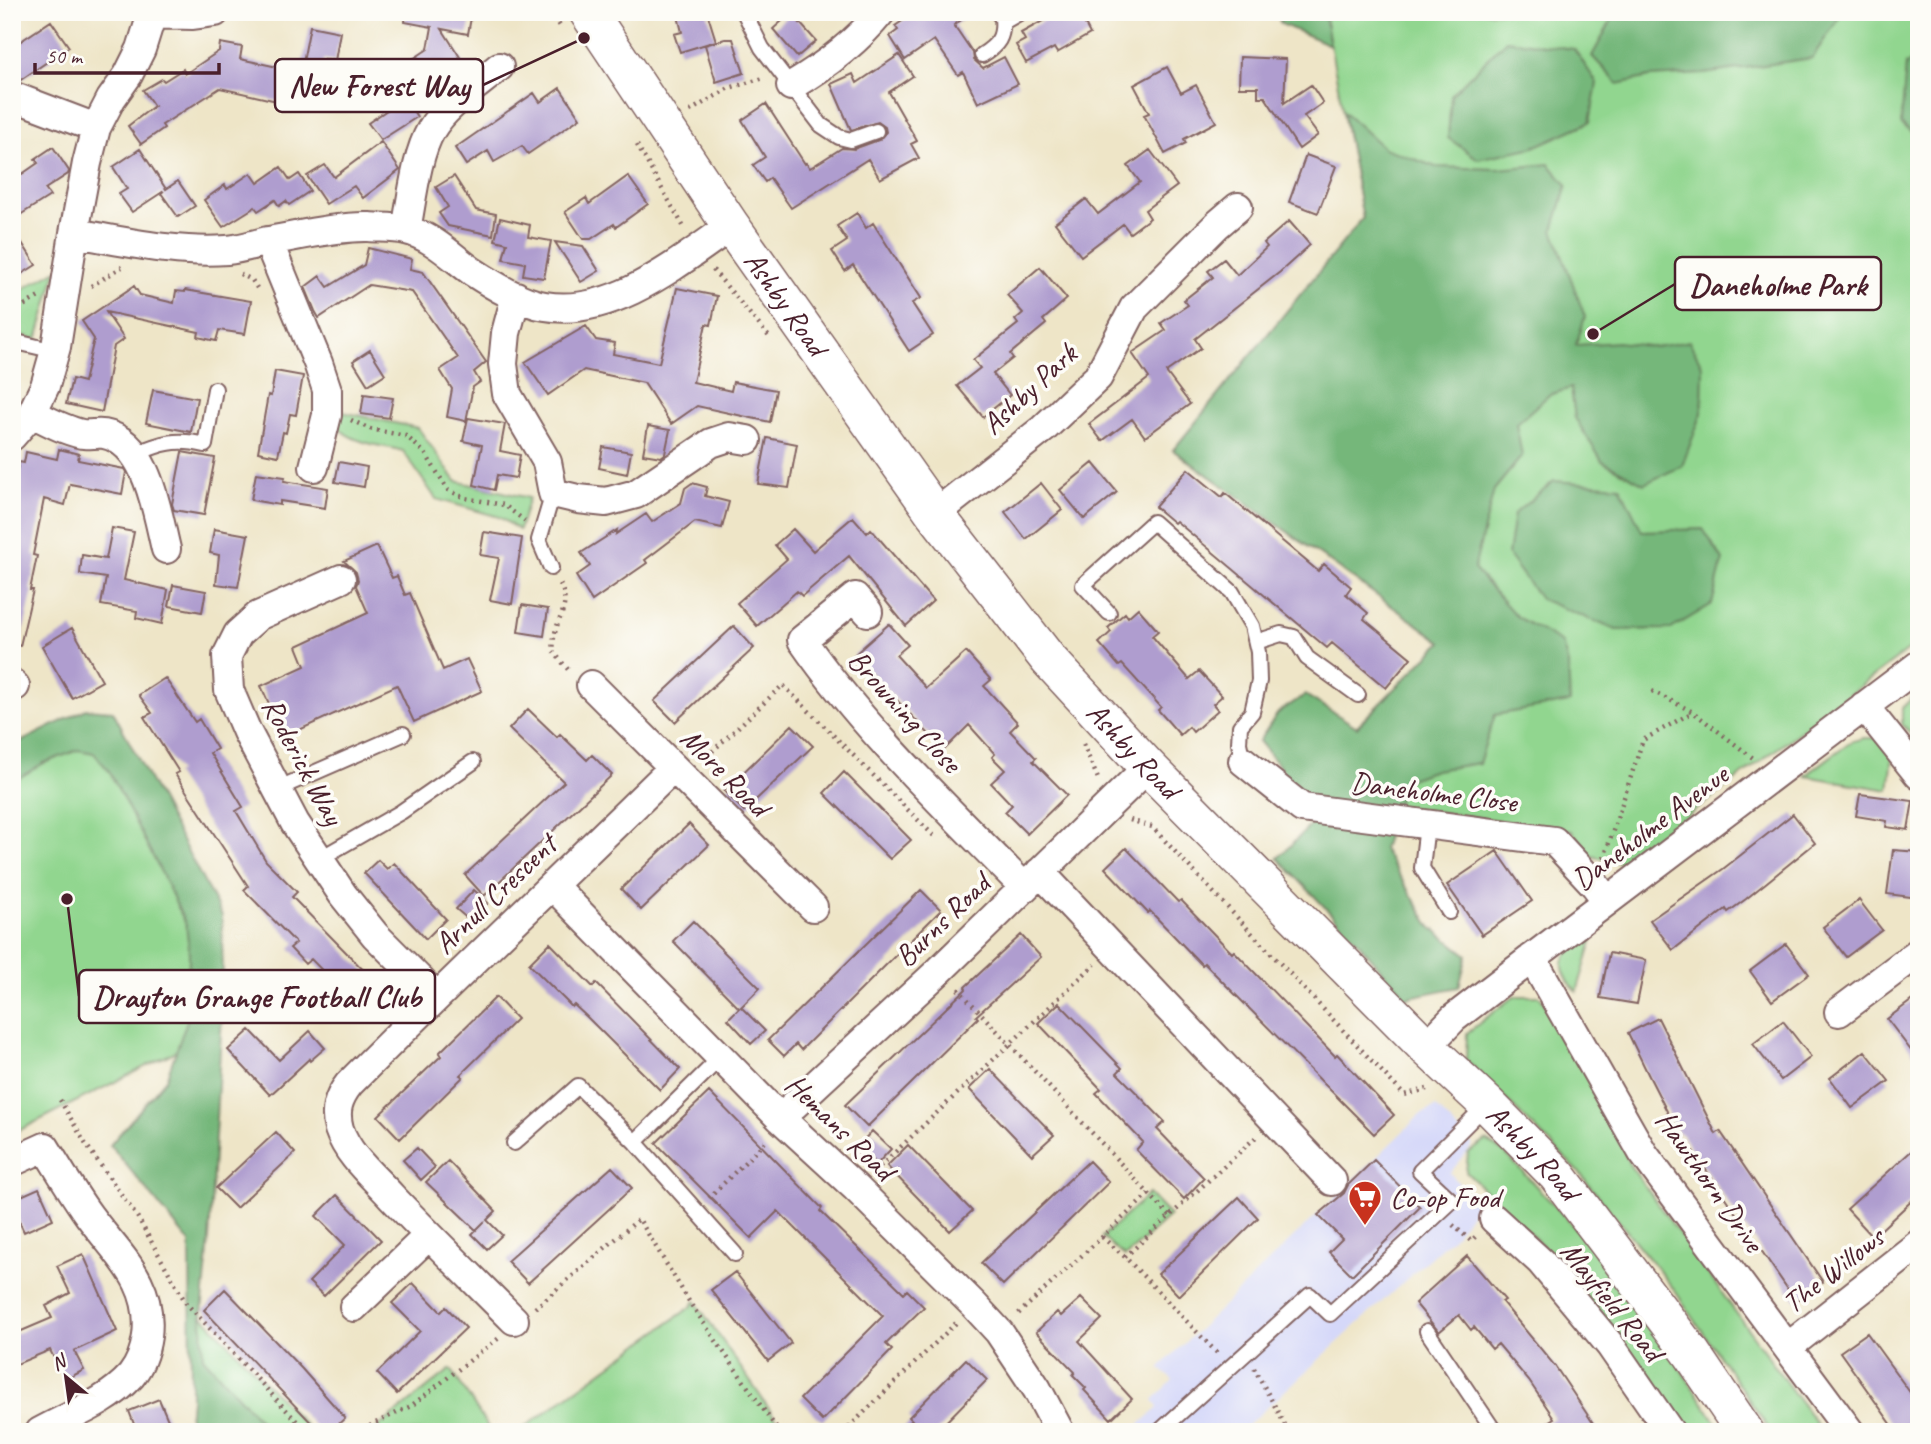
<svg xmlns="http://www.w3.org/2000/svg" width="1931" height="1444" font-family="Caveat,sans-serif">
<rect width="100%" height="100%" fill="#fdfcf7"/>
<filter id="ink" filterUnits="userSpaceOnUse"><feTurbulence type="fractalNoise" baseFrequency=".0143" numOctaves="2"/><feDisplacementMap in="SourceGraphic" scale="14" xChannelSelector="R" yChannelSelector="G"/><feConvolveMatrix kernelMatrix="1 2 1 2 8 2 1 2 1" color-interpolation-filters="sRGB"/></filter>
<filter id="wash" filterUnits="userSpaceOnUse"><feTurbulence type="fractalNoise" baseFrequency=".00686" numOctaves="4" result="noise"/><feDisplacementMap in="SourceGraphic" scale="28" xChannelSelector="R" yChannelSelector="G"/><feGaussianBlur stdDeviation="1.57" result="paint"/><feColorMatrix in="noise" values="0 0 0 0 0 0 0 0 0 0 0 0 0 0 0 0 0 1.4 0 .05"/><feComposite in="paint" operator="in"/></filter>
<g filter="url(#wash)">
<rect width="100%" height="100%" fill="#eee5c7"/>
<!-- built -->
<path fill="#d5d8f9" d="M1436,1107L1473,1145L1450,1173L1478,1204L1456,1234L1240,1432H1131L1158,1408L1153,1400L1173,1380L1159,1368L1420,1115Z"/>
<!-- green -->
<path fill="#91d68f" stroke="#6e7a5d" stroke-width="2" d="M1324,12H1919V642L1624,864L1591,856L1572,831L1319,795L1259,741L1278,713L1305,695L1356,727L1442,642L1173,450L1363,218Z
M57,270L37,340L12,332V295Z
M333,410L418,428L456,481L529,498L519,530L499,517L436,499L403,451C385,446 357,444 342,431C337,427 334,417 333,410Z
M1919,691V743L1902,724V708Z
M97,712L211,907L208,1035L12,1134V752Z
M1864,738H1877L1893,756L1889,790L1805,776L1850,742Z
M1594,935L1577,992C1551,961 1563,954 1594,935Z
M1514,996H1540L1606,1101L1629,1164L1822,1432H1771L1673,1288L1578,1171L1466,1060L1467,1033Z
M1486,1141L1505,1153L1569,1221L1645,1315L1722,1432H1687L1607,1325L1545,1248L1466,1172L1468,1153Z
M1149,1194L1170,1216L1125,1257L1102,1237Z
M695,1301L785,1432H518L692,1306Z
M200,1313L312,1432H188Z
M451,1369L491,1432H372Z"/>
<!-- forest -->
<path fill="#74b77a" stroke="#5f6b52" stroke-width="2" d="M1276,12H1324L1330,45L1281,24Z
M1616,12H1843L1812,58L1704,74L1650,77L1618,84L1592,56Z
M1506,40L1574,49L1597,83L1590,122L1534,147L1478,159L1448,138L1451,95Z
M1919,57V138L1901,124L1906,64Z
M1343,111L1384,148L1436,167L1498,169L1549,164L1567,185L1553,230L1585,317L1576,345L1618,342L1656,347L1689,341L1703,367L1702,413L1682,466L1644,484L1602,461L1575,418L1571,388L1549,395L1516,424L1522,456L1494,490L1474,569L1516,616L1562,643L1568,664L1570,702L1495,715L1479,763L1435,770L1404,781L1383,849L1431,927L1467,955L1459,987L1405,998L1357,941L1278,858L1312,824L1281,768L1259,741L1278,713L1305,695L1357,727L1442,642L1173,450L1363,218Z
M1554,481L1620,486L1642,531L1703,529L1723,560L1712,604L1671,629L1616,630L1540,599L1508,555L1514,514Z
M86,709L113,711L222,916L223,998L209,1240L202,1314L203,1357L270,1432H188L191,1399L190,1243L110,1145L166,1079L188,1018L189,950L186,925L166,882L109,771L94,753L78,750L44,763L12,782V746Z"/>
<g id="blocks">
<!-- building -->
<path fill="#af9dcf" d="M406,12H472L468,34L442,29L465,65L428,88L432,93L411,107L417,117L381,140L368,123L387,110L380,101L402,87L392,73L428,49L432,27L405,22Z
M677,12H707L716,41L680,52L674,34L682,32Z
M916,12H973L954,25L973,53L974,60L983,68L1004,57L1018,84L978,103L963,72L958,75L934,40L905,60L890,36L898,30L895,26Z
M1059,12H1079L1090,34L1057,53L1054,48L1026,63L1016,45L1025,40L1021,33Z
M791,13L816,41L797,57L773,29Z
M51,21L69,47L19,81L12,70V47Z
M310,26L340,32L335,61L324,59L315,104L287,98L286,103L220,88L162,125L164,128L141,144L128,126L154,106L143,90L162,79L164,81L183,69L185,74L219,51L220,43L242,47L240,59L301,72Z
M725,39H733L744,73L716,82L705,45Z
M899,55L913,76L889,92L917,141L911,144L919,158L880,179L868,159L791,208L770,178L765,182L753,165L765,157L742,120L766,104L805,164L806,163L810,168L842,148L854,149L879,140L886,132L885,127L878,122L851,130L831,84L853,74L857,83Z
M1240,57L1286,59L1284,103L1311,85L1323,103L1304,116L1318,135L1299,149L1265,97H1258V87H1239Z
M1167,67L1181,93L1196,85L1216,122L1184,139L1186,143L1165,154L1144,115L1149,113L1134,85Z
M560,88L580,118L528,154L522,146L494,162L488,151L466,165L455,148L534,93L540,102Z
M381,142L400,170L363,198L354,186L326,204L307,176L325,165L334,177Z
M53,147L69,171L68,174L45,189L50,196L12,220V181L38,163L35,159Z
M140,149L166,189L178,181L195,206L178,217L161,193L164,191L132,212L119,194L127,189L113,167Z
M1150,150L1177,186L1145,210L1150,218L1130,233L1123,224L1081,256L1055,223L1086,199L1098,214L1140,182L1128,166Z
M1306,155L1336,166L1318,213L1289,202Z
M281,167L290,180L299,174L310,191L289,205L286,201L279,206L275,200L258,211L255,207L223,227L204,200L225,185L227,189L251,173L258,183Z
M454,176L476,210L496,214L493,235L448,226L439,213L448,207L436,187Z
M628,176L648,204L616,227L614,224L591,239H583L565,212L586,198L589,204Z
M857,213L866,228L873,223L921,298L912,303L933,335L909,351L853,265L845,271L832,251L847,241L837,226Z
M500,218L530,225L528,237L551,241L544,278L523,275L525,263L503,259L507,243L495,240Z
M1289,221L1310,245L1280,272L1195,339L1201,348L1166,372L1190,404L1145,437L1132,419L1102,441L1089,424L1149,378L1132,353L1166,330L1161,323L1188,305L1184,300L1213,277L1208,271L1224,259L1237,275L1267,247L1264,243Z
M12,227L36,265L12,280Z
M555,242L583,246L599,271L581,282Z
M368,248L412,259L410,269L423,272L486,362L474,372L480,382L473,387L466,421L447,417L452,389L440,370L458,358L412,292L369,285L319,318L315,311L305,287L320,276L328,287L364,265Z
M1040,267L1067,299L1043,320L1046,324L1010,354L1013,358L993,374L1010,395L983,417L957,386L980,368L973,360L1018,324L1015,320L1023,313L1007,295Z
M134,286L140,295L174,303L176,291L185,292V290L251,301L245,334L219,330L216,341L198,337L199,332L106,312L124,339L114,346L102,412L66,404L72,379L84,382L94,339L82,321Z
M677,288L717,296L711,325L706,324L693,382L731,391L733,382L776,390L770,422L697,406L671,424L644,383L584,370L548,395L525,362L586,326L596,340L615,343L613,354L659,363Z
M370,350L385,374L368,385L353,361Z
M275,371L303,376L296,415L290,414L286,433L283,432L278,456L258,452L268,395L271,396Z
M153,390L197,398L191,432L146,423Z
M364,394L393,398L389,418L361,414Z
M468,418L505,424L500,451L520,455L516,478L497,475L494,490L474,485L482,445L463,441Z
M648,426L670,430L665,454L661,457L643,454Z
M767,438L797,444L789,488L758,484Z
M603,447L631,452L627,474L599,468Z
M59,449L79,454L78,460L124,469L126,472L122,494L70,484L65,505L44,499L33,555L37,556L30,590H33L20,646L12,645V490L19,462L24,463L26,452L57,459Z
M182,452L215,458L204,515L174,510L172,504Z
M339,462L367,467L364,487L335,482Z
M1093,463L1117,492L1084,519L1060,490Z
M1188,469L1222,497L1225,493L1318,571L1324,564L1351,587L1346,594L1368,613L1364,619L1411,658L1386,688L1332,643L1327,648L1176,521L1174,523L1155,507Z
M256,473L285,477L284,481L328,488L325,508L280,501V505L251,500Z
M692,483L707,487L705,496L729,502L722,528L695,522L645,560L647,563L592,601L576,576L590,566L581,553L617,530L616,534L646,514L652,522L681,503L685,488Z
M1041,483L1062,510L1026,539L1005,512Z
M853,517L867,533L871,529L933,601L906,626L849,556L802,596L797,591L757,626L737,603L787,559L775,545L793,529L813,551Z
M112,528L134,532L124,580L168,590L162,624L136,618L137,611L101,605L106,578L80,574L82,555L106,559Z
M214,529L248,535L238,587L216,584L219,555L210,553Z
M484,532L522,538L512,604L490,600L499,558L480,555Z
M377,546L392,578L397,576L405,595L410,593L443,670L467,659L482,691L414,722L397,685L284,737L261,686L305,666L297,646L368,613L356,586L358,580L356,572L344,561Z
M173,585L206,591L202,612L169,606Z
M522,605L548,609L544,636L518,632Z
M1138,608L1158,631L1152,636L1189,679L1199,671L1222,696L1213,704L1218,710L1193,732L1189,727L1180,735L1158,710L1161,707L1122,664L1119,666L1099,643L1111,632L1108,628L1125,613L1128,617Z
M889,624L908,645L896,655L926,688L966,652L991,680L984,686L1018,723L1010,731L1036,758L1033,761L1067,795L1027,834L1005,812L1012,805L991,783L1005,770L992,757L995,754L969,725L944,750L854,655Z
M734,626L754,648L675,722L654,701Z
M72,628L102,681L72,698L42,646Z
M165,678L195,722L199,719L217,749L210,753L243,807L236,811L266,861L297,892L292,897L382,989L360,1009L311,959L305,964L290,948L296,943L244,890L248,886L175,774L179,772L144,717L152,713L139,695Z
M528,709L557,737L560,734L587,760L592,755L612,775L484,896L465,875L564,782L509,729Z
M792,725L813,746L744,811L724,791Z
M844,772L911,840L890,859L824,793Z
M1860,794L1913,801L1908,830L1886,827L1887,821L1856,816Z
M1793,814L1815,843L1746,899L1728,912L1726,909L1673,950L1650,920L1723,869Z
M689,824L709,845L641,910L621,889Z
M1126,848L1178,902L1181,900L1232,953L1234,951L1335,1056L1337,1054L1394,1115L1374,1134L1204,963L1202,965L1150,911L1148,913L1105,868Z
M1893,850L1919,852V898L1887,894Z
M1497,851L1532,901L1482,935L1447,885Z
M378,860L387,869L394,863L446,919L426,939L364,873Z
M474,890L488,903L470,921L456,909Z
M921,890L941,910L801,1050L796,1044L784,1056L768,1040Z
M1859,900L1882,930L1846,957L1823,927Z
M693,921L760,988L741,1007L765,1031L751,1044L728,1019L739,1008L673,941Z
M1021,935L1041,957L976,1016L978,1018L867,1127L845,1105L966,989L965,987Z
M550,943L593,987L596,983L680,1069L660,1090L587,1017L574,1005L572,1007L529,964Z
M1786,944L1809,974L1772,1001L1750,971Z
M1609,953L1646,960L1637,1004L1600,998Z
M1919,995V1061L1887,1019Z
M496,997L517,1019L460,1075L463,1077L400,1139L378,1116L441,1056L439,1053Z
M1059,1003L1122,1068L1117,1073L1165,1122L1157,1129L1204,1178L1184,1199L1136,1150L1143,1142L1096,1093L1101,1089L1038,1023Z
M1658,1018L1716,1134L1720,1131L1823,1282L1796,1301L1706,1170L1680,1132L1678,1133L1649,1076L1628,1033Z
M1783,1021L1811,1057L1781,1080L1753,1044Z
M250,1030L279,1060L310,1031L325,1048L310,1061L309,1059L270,1095L228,1050Z
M1865,1051L1889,1081L1852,1108L1830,1078Z
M990,1069L1054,1135L1032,1155L969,1089Z
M709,1092L822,1208L820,1211L904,1293L907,1290L924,1307L886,1344L892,1350L822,1421L800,1399L883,1316L778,1211L751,1238L656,1143Z
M872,1131L891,1149L877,1164L858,1146Z
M276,1132L295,1153L236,1208L216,1188Z
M1919,1144V1194L1873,1237L1847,1209Z
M908,1145L972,1211L950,1231L887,1166Z
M417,1148L435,1167L421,1180L403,1160Z
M1374,1160L1420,1207L1352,1275L1329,1252L1342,1239L1318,1215L1344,1193L1348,1185Z
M448,1161L496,1211L487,1220L502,1235L487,1249L472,1234L485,1221L476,1230L426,1182Z
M1089,1161L1109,1182L1003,1285L981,1263Z
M612,1167L632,1188L528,1283L507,1261Z
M39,1188L53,1219L24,1232L12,1206V1200Z
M337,1195L381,1240L324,1296L309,1282L345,1245L316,1216Z
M1239,1197L1258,1218L1179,1296L1158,1274Z
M83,1254L117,1331L74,1351L84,1370L65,1380L50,1350L12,1366V1335L52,1318L46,1306L70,1293L57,1266Z
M1467,1256L1505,1300L1502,1302L1555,1366L1599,1432H1532L1554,1418L1529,1381L1498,1344L1492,1349L1474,1327L1471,1330L1459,1315L1439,1332L1415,1303Z
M735,1272L791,1343L768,1361L711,1290Z
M413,1283L441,1312L446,1307L466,1328L397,1394L377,1373L420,1331L392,1303Z
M225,1289L302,1369L345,1418L330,1432H320L204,1310Z
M1081,1298L1102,1319L1079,1341L1132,1399L1111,1419L1084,1390L1086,1388L1073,1375L1075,1372L1036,1332L1057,1312L1061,1316Z
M1867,1333L1919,1405V1432H1897L1840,1352Z
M966,1359L987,1380L936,1432H900L912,1420L909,1417Z
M159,1399L173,1432H137L129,1411Z"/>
</g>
</g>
<g filter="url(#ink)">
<use href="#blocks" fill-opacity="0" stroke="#836462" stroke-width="2"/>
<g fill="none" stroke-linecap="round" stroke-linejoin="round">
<defs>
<path id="service" d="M744,12L762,48L821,125L839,137L851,140L876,131
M998,13L1002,18L1007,20L1021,12
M982,55C998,45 1004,37 1002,18
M12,341L55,351
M135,454C161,443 176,438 205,445L215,389
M551,568L539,540L553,493
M1109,613L1083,585L1153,522L1232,592L1252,626L1258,652L1259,681L1252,712L1240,726L1239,743L1243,761
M1256,642L1281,634L1294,637L1307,658L1358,695
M277,789L403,734
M1427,825L1422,868L1449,912
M319,859L401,812L473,762
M635,1142L735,1254
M514,1143L578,1086L635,1142L721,1057
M1427,1331L1495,1432
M1159,1432L1310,1295L1330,1314L1452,1201L1420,1171L1487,1104"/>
<path id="minor" d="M791,86C825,66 856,43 881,12
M12,96L96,128
M406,230C412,200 416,156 431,130C446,104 477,86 499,67
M74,233C124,241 176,254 227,250C241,249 255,244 268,241C297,236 340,226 369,227C380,228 394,227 406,230C432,236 452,257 473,272C493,285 520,302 545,306C612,318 679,262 731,226
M268,241L318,363L327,390V415L314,467
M516,296L506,333L503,364L507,394L547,462L553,493L578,499L606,502L636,494L711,443L729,437L747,440
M32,413C48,421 64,430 82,434C89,435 97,433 104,434C148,442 157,513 166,549
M12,436L32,413L45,386L56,347L74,233L87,163L96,128L111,99L128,75L141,49L152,14L193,15L215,12
M935,514L1043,429L1098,377L1134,308L1217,225L1238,207
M341,579L258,616L238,634L227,656L229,690L247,732L295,823L343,895L375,935L436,996
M868,612L855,597L802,640C865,731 947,808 1024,887
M12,683L15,686
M591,685L813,907
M1864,706L1919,775
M1243,761L1302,808L1554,841L1595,885L1607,901
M1040,872L1332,1181
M553,886L780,1118L856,1188L974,1305L999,1332L1037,1389L1060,1432
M1532,958L1643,1153L1850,1432
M1839,1012L1919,952
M1426,1047L1454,1018L1532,958L1919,665
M780,1118L940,970L1148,767
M12,1162L45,1147C58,1168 71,1190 85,1210C114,1252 154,1280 147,1336C145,1350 140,1365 131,1376C107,1403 70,1415 40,1432
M1494,1219L1541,1262L1610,1345L1670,1432
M354,1307L429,1235
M514,1320C473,1279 432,1239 392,1197C373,1176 348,1156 339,1129C334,1111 338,1098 349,1084C455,977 566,873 673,768
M1788,1347L1919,1244"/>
<g id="tertiary">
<path id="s1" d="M588,12L731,226L935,514L1048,659L1148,767L1426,1047L1487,1104L1557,1175L1692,1354L1745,1432"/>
</g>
</defs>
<!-- service casing -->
<use href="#service" stroke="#836462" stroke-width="18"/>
<!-- minor casing -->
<use href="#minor" stroke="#836462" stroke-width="32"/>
<!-- tertiary casing -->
<use href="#tertiary" stroke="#836462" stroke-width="40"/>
<!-- path -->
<path stroke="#836462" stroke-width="4.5" stroke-dasharray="2 5" stroke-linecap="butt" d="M551,12L560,26
M690,111L729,88L764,78
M637,145L685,229
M713,270L771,339
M240,274L252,280L257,288
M91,286L122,267
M12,312L39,297
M351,420L370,429L406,436L425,453L448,490L465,498L504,505L525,521
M560,584C571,605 559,615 555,633C553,639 554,645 553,651L570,672
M1652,691L1693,712L1753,758
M1083,744L1099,781
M702,761L783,685L936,838
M1130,820L1152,827L1404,1095L1427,1089
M1604,858L1643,740L1693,712
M958,989L1149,1194L1017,1315
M60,1100L85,1143L138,1218L186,1303L307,1432
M875,1171L1095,964
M1149,1194L1170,1216
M709,1198L767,1140
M1453,1225L1471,1241L1477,1235
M1102,1237L1125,1257L1220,1356
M1125,1257L1256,1137
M535,1308L639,1219L692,1306L779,1432
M1254,1368L1289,1432
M357,1432L411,1406L499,1338
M844,1432L956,1323"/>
<!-- service -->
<use href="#service" stroke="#fff" stroke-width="14"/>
<!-- minor -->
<use href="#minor" stroke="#fff" stroke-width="28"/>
<!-- tertiary -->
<use href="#tertiary" stroke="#fff" stroke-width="37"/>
</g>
</g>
<!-- icons -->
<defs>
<symbol id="supermarket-pin" viewBox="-11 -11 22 30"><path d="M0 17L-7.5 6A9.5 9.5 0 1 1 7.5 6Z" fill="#c8321e" stroke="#fdfcf7"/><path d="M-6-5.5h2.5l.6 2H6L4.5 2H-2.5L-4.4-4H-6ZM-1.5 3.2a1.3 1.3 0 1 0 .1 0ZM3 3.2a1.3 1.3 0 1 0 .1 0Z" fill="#fff"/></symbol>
</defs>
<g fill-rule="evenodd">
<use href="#supermarket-pin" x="1346" y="1178" width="38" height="52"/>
</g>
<g text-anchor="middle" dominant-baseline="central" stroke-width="7" stroke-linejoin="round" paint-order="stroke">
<!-- street labels -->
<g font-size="30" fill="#4a1f2b" stroke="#fdfcf7">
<text stroke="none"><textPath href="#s1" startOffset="352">Ashby Road</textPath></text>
<text transform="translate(1029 389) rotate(-43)">Ashby Park</text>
<text transform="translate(905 711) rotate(48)">Browning Close</text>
<text stroke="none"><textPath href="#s1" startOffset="919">Ashby Road</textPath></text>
<text transform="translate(303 761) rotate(62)">Roderick Way</text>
<text transform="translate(725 772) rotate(45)">More Road</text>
<text transform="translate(1434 792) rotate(7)">Daneholme Close</text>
<text transform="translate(1650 827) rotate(-37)">Daneholme Avenue</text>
<text transform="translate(495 894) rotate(-44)">Arnull Crescent</text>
<text transform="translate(942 920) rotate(-44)">Burns Road</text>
<text transform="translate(840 1127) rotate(44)">Hemans Road</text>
<text stroke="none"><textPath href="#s1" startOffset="1486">Ashby Road</textPath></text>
<text transform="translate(1710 1181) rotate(55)">Hawthorn Drive</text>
<text transform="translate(1833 1270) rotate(-38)">The Willows</text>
<text transform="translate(1612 1301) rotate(51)">Mayfield Road</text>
</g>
<!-- poi labels -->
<g font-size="30" fill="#4a1f2b" stroke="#fdfcf7" text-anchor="start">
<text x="1390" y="1197">Co-op Food</text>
</g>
</g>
<!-- callouts -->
<path fill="none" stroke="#4a1f2b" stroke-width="2.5" d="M584 38L483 85M1593 334L1675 284M67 899L79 996"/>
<g fill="#4a1f2b" stroke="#fdfcf7" stroke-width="2.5">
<circle cx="584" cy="38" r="7"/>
<circle cx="1593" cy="334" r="7"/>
<circle cx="67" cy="899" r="7"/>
</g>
<g fill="#fdfcf7" stroke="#4a1f2b" stroke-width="2.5">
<rect x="275" y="59" width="208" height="53" rx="7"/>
<rect x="1675" y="257" width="206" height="53" rx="7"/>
<rect x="79" y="970" width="356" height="53" rx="7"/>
</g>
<g font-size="32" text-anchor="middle" font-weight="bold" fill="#4a1f2b">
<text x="379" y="96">New Forest Way</text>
<text x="1778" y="295">Daneholme Park</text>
<text x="257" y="1007">Drayton Grange Football Club</text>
</g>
<!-- margin -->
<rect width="1931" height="1444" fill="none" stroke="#fdfcf7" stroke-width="42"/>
<!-- north arrow -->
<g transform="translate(66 1377) rotate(331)" stroke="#fdfcf7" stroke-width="5" paint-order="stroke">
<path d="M0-5L12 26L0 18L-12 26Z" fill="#4a1f2b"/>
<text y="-10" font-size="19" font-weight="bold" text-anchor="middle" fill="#4a1f2b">N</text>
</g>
<!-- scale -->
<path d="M35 63v10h184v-10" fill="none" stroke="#4a1f2b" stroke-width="3.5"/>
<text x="46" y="63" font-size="21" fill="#4a1f2b" stroke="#fdfcf7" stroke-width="5" paint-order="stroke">50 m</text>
</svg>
